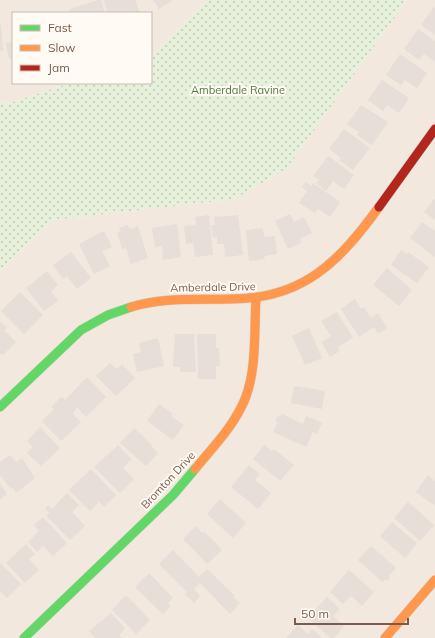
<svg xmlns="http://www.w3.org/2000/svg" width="435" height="638" font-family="Mulish,sans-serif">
<defs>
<pattern id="park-dots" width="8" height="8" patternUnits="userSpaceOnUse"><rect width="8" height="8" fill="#e7f0db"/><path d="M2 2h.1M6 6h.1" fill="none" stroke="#c0c6b4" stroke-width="1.8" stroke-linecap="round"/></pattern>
</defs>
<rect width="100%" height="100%" fill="#f9f5f0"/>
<!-- residential -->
<path fill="#f2e8de" d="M0,0H207L151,56V13H13V83H70L7,104L0,102Z
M407,0H435V638H0V271L53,220L235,199L287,168Z"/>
<!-- park -->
<path fill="url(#park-dots)" d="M207,0H407L287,168L235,199L53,220L0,271V102L7,104L70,83H151V56Z"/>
<!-- building -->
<path fill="#e6ded7" d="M98,0H101L105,13H71L70,9Z
M104,0H135L140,13H108Z
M153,0H173L159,9Z
M434,7L435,8V35L421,25Z
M1,24L3,51H0V25Z
M418,29L435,41V62L424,54L419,60L404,49Z
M13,42V59H9L6,43Z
M400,54L427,73L417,88L405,80L401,85L386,75Z
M382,80L409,98L399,113L387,105L383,111L368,100Z
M361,105L388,122L372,145L357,135L359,132L347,124Z
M344,129L370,148L353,170L339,160L341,158L329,149Z
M328,156L354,175L344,189L333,181L326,191L316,183L319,180L313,176Z
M306,182L311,186L313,183L340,202L330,217L318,209L315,213L299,203L307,191L302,187Z
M435,198V220L424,212Z
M290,214L294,222L304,217L312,233L300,239L301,243L288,249L275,221Z
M209,215L213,255L195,257L193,243L186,244L184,226L196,225L195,217Z
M238,215L243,255L225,257L224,244H217V237L213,238L211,225H215L214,217Z
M422,222L435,231V257L410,238Z
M177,224L181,257L163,260L162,246L155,247L152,228Z
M128,225L130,229L138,226L148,258L131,264L126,248L122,249L117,233L120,232L119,228Z
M263,228L264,237L275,236L277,254L264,256L265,259L249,261L246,230Z
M104,231L112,247L102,251L110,266L94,274L79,244Z
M401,250L407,254L408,252L429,267L417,283L391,265Z
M71,252L91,278L77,289L67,276L63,279L53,265Z
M387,268L412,290L399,306L373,285Z
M47,271L58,285L51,291L58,301L44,311L26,288Z
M20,292L43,315L24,334L1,311Z
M355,299L361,309L364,307L371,318L378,313L387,328L378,334L374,327L359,337L341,309Z
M337,312L353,338L338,347L340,351L330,357L321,342L331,336L321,321Z
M0,321L7,328L4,330L16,342L3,355L0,353Z
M309,328L322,358L305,365L292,336Z
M175,334H194L196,372H180V367H173Z
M197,334H216V348H219L220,366H216V379H198Z
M158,338L164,366L137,372L133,354L141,352L139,343Z
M110,363L117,369L122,364L135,378L116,396L96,376Z
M87,377L106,397L86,417L77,407L73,414L81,422L61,441L42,421L54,409L51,407L61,397L65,400Z
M294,386L325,391L322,409L291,403Z
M159,404L173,414L171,416L184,425L173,440L147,421Z
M282,414L303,424L306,416L322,423L317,434L313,432L306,447L273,432L278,422L275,421L278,416L280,417Z
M40,427L60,448L41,466L27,453L33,447L27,441Z
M134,428L152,445L151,446L158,453L146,466L120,443Z
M118,445L131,459L123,468L134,479L120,493L94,467Z
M264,445L272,451L274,449L294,465L280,481L253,459Z
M10,455L16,462L22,458L35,478L16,493L13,488L11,489L0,475V462Z
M249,465L260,474L255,480L271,493L258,509L231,487Z
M91,469L116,495L104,507L97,500L98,503L90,511L69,490Z
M428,475L435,481V506L416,492Z
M0,483L7,494L0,499Z
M67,493L79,505L72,512L85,526L70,540L46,516L49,513L45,509L48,505L52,509Z
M220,499L246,523L233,538L207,514Z
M408,502L434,525L420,541L394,518Z
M43,517L67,543L53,556L43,546L37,552L28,542L39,531L34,525Z
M392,522L417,543L405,558L380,536Z
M196,526L202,533L204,531L222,550L207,564L183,539Z
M26,544L35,554L29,559L39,570L25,583L6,563Z
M371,546L396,568L389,576L390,577L387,581L385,579L382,582L358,560Z
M173,550L199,577L207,569L235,596L233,597L240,603L230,614L200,583L194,589L200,596L194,603L185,594L187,592L159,564Z
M0,563L21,584L7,598L0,591Z
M349,570L374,592L362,606L351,596L343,604L330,592Z
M149,573L173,598L168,603L171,606L163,614L135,587Z
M126,595L150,620L136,634L112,610Z
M327,597L340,609L333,616L344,626L334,638H330L308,618Z
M111,613L125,628L119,635L122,638H95L89,631Z
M298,625L308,634L312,629L322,638H286Z"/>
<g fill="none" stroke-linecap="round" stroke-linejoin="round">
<defs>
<path id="fast" d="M0,407L81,330L108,315L131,307
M24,638L173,495L195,469"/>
<path id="slow" d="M131,307C164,297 197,300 231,299C303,299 339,262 379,207
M195,469C213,447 234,426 245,399C257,369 254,331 256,299
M385,638L435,580"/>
<path id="jam" d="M379,207L435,129"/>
</defs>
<!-- fast casing -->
<use href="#fast" stroke="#d9d2cb" stroke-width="10"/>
<!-- slow casing -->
<use href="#slow" stroke="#d9d2cb" stroke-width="10"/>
<!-- jam casing -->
<use href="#jam" stroke="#d9d2cb" stroke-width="10"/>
<!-- fast -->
<use href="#fast" stroke="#63d668" stroke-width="9"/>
<!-- slow -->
<use href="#slow" stroke="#ff974d" stroke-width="9"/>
<!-- jam -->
<use href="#jam" stroke="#b3261e" stroke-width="9"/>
</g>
<g text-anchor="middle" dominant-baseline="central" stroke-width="4" stroke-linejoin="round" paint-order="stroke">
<!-- park labels -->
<g font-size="11" fill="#537a41" stroke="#fffaf3">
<text x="238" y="90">Amberdale Ravine</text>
</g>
<!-- street labels -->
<g font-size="11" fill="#7a5c4d" stroke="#fffaf3">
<text transform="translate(213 287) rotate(-1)">Amberdale Drive</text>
<text transform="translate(168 480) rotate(-47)">Bromton Drive</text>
</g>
</g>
<!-- legend -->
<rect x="12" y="12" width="140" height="72" fill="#fffaf3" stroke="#cabbb1"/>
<rect x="20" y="25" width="20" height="6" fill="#63d668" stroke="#cabbb1"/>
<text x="48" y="32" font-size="12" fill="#7a5c4d">Fast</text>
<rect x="20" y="45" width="20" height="6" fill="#ff974d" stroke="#cabbb1"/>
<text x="48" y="52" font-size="12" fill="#7a5c4d">Slow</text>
<rect x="20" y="65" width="20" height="6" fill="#b3261e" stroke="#cabbb1"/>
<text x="48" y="72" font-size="12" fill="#7a5c4d">Jam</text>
<!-- scale -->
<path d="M295 618v6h113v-6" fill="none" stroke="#7a5c4d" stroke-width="2"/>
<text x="301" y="618" font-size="12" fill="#7a5c4d" stroke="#fffaf3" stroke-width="3" paint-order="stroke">50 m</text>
</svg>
